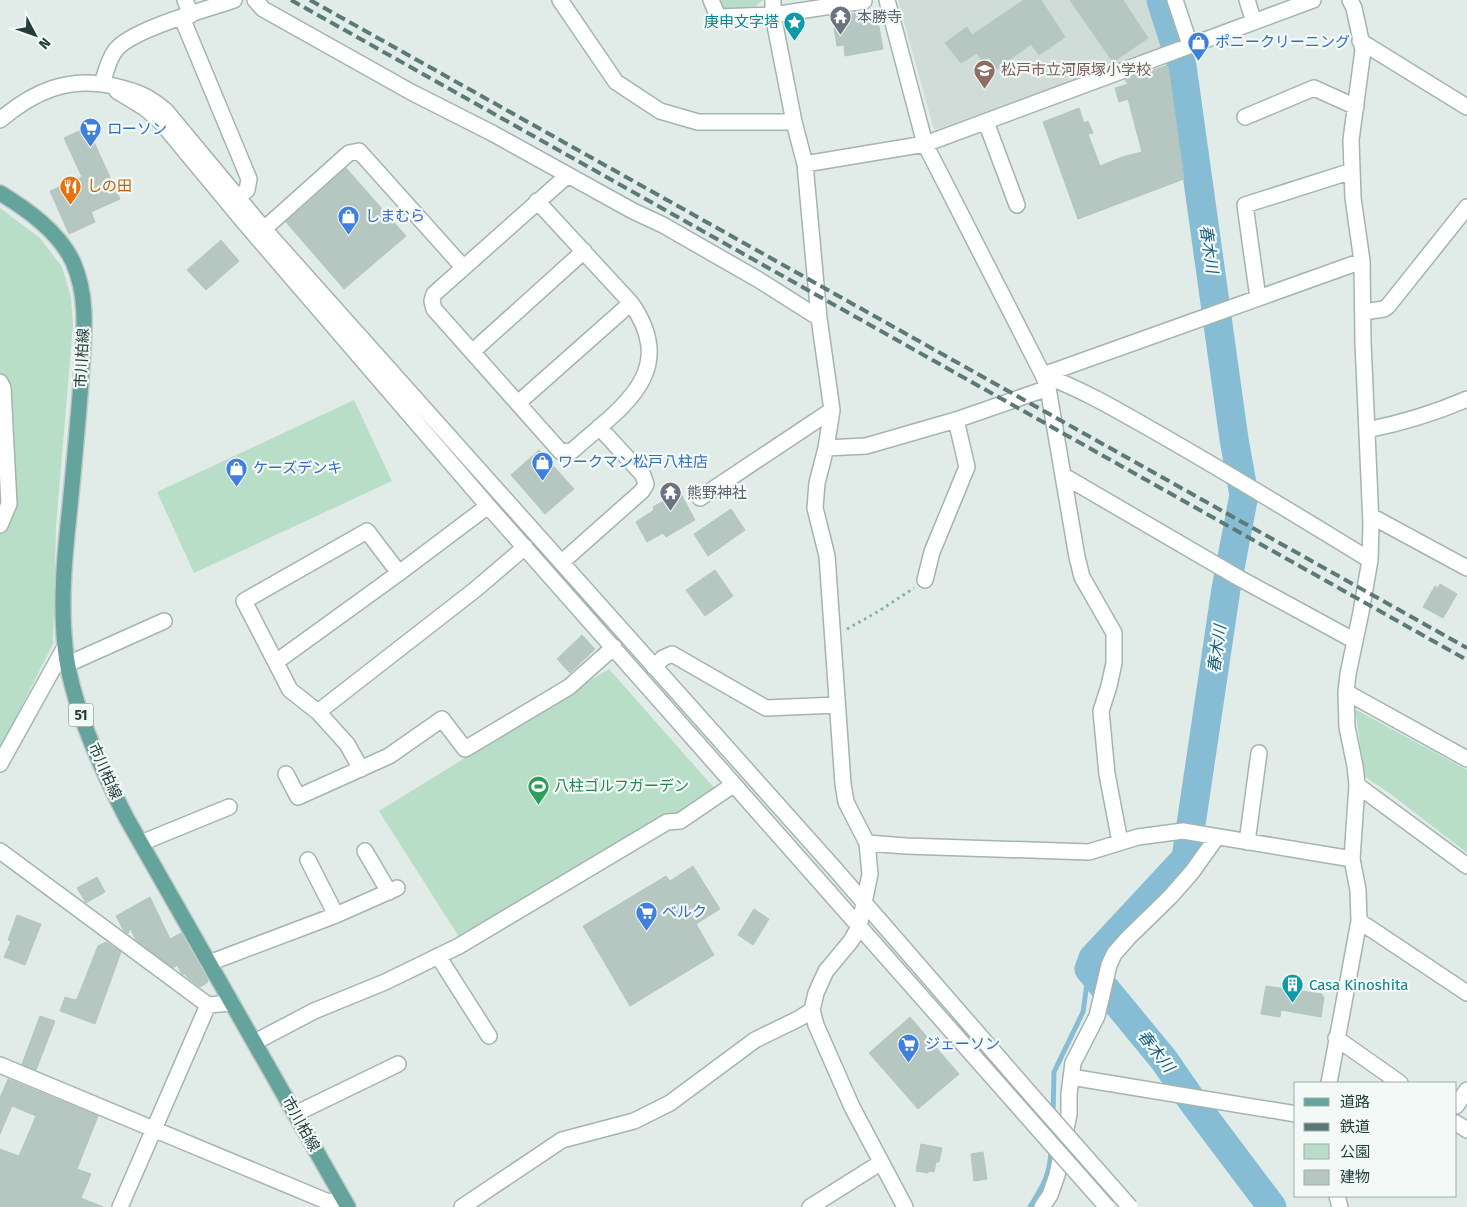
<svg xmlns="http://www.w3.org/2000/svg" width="1467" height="1207" font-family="'Fira Sans','Noto Sans JP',sans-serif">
<rect width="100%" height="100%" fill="#e1ece9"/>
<!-- built -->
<path fill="#cfdcd8" d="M898,0H1148L1163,49L934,130Z"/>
<!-- green -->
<path fill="#b9dec8" d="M715,0H763L756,6L722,11Z
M0,208L40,238L62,267L71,297L73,325L56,527L53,644L0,749Z
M354,400L392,481L194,573L157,492Z
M609,669L716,790L459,937L379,811Z
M1355,709L1467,770V853L1388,792L1365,777Z"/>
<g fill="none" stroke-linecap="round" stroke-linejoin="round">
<!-- stream -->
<path stroke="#87bdd4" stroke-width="5" d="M1053,1114L1054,1072L1083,1012L1089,969
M1030,1207C1043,1186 1050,1175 1051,1150"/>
<!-- river -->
<path stroke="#87bdd4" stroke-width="29" d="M1161,0L1182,66L1234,439L1244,495L1226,589L1186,858L1093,958L1089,969L1164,1060L1193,1102L1272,1207"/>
</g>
<!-- building -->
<path fill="#b6c7c2" stroke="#b3c6c1" d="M1024,0H1041L1065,37L1039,55L1031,44L997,69L989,57L982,61L977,53L961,63L945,43L967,27L972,35Z
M1070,0H1123L1148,38L1113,62Z
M876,10L883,49L845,56L844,45L837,46L834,28L841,26L840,16Z
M1168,65L1184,179L1078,219L1043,122L1079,108L1084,123L1088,121L1093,133L1088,134L1100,166L1122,157L1142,152L1128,99L1119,102L1115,88L1128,84L1125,80Z
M87,127L120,199L91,212L95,222L69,234L50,191L82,177L64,138Z
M346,168L406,236L344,289L286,222Z
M221,240L239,261L206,290L187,270Z
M539,450L574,489L545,514L511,475Z
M680,492L695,520L666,537L663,533L647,542L636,522L654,510L653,507Z
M731,509L745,530L708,556L694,534Z
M715,570L733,596L705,616L686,590Z
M1440,584L1457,594L1443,618L1423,607L1435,586L1438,588Z
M582,635L595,649L570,673L557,659Z
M693,866L720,909L696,924L714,955L630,1006L583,926L666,876L670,881Z
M97,877L105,892L86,903L77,888Z
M150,897L170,939L181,933L208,980L207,983L200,987L188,978L185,974H182L177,965L173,968L136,940L130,928L128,934L124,931L116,916Z
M754,909L769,919L753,945L738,935Z
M17,915L41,924L25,965L4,957L11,941L8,940Z
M106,942L121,952L95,1024L60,1011L65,997L75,1000L76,999H77L98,946Z
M1266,986L1322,994V996L1324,997L1321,1017L1281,1010L1280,1017L1261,1014Z
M40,1016L55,1021L36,1070L22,1064Z
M910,1017L959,1074L918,1109L869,1053Z
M8,1079L98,1116L77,1169L91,1174L81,1198L103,1207H0V1149L19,1156L36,1116L12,1106L0,1134V1098Z
M921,1144L942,1148L939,1162H936L934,1172L929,1171L928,1173L916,1171Z
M983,1152L987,1179L974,1181L971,1154Z"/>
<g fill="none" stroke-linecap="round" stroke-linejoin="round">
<defs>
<path id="minor" d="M185,0L191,15
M255,0L263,9L411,92L492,133L633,211L663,225L759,280L819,318
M560,0L616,82L660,111L698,122H794
M711,0L718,17L773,15L864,1V0
M773,0V15L794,122L805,164L819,318L832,410L826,448L817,483L815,508L827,556L843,784L846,802L867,843L870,874L859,927L851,941L826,971L816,993L812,1010L816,1025L852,1107L905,1207
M887,0L925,144L1043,375L1048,388L1077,557L1082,577L1114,633V663L1109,686L1101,711L1107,774L1120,842
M1175,0L1190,45
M1247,0L1254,22
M182,18L249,179L247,190L238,197
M1360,41L1467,107
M102,83C106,73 108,60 115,51C129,30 208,9 234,0
M117,91L145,108L161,122L243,221L488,506L1024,1113
M1245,117L1314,88L1356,107
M0,120C34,91 69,76 114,86C138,92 147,95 166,111L264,229L835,869L1033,1097
M986,122L1017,205
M805,164L925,144L1313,0
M537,201L631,303C680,373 620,408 572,451L561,452L434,309L432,301L434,294L568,175
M264,229L349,153L359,151L463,267
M1258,298L1245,205L1352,171
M1363,312L1384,309L1388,306L1467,207
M472,352L584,251
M1043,375C1087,391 1127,416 1168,439C1236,478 1303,519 1370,560
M1043,375L1362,261
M0,382L3,388L9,504L0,525
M518,403L631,303
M1367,430C1401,423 1435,413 1467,399
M826,448L866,446L956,420L1048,388
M1064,476L1239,578L1355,641
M700,498L832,410
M1371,516L1467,568
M562,562L642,491L646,484L643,475L599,427
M399,573L367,531L244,601L290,690L318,712L476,589L525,547
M925,580L932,552L967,467L956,420
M276,662L399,573L488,506
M68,664L164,621
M654,667L663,658L672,654L766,708L837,705
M1346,692L1467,759
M318,712L347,744L361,769
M0,764L65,647
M286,774L298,797L389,756L442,719L465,749L569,687L614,647
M1357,785L1467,866
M1247,842L1259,753
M141,843L229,807
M867,843L906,846L1089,852L1138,837L1183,831L1352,859
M0,851L208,1005
M365,851L389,892
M308,860L336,915
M1359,921L1467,993
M438,956L489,1036
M209,963L336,915L397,888
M1336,1038L1400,1083
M255,1042L314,1011L385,982L459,946L667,822L680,821L733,785
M0,1065L326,1201L346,1204
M1071,1077L1296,1114
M1329,1083L1359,921L1358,890L1352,859L1357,785L1355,766L1347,727L1346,692L1348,674L1361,612L1370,560L1371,524L1363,342L1362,261L1353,198L1351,140L1363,50L1354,8L1350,0
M1456,1106L1467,1090
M295,1114L398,1064
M1456,1123L1467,1130
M1337,1196L1340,1207
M120,1207L208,1005L232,1003
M462,1207L562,1140L634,1121L670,1103L755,1040L800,1018L812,1010
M810,1207L880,1163
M1042,1207L1050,1195L1057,1175L1069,1114V1094L1073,1063L1097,1016L1109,965L1114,954L1128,938L1171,896L1192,872L1217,837"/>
<path id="major" d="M0,193C28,210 59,232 73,262C90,300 83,342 81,382C78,423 74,465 70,506C65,552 60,599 65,646C70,702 101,769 127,819L348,1207"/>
</defs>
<!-- minor casing -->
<use href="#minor" stroke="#a4b4b1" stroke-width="18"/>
<!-- major casing -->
<use href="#major" stroke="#c1c9c8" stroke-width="18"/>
<!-- path -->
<path stroke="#80b1a9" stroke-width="3" stroke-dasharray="2.5 4" stroke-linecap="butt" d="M847,629L879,611L914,588"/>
<!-- minor -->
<use href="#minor" stroke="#fff" stroke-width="15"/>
<!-- major -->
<use href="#major" stroke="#64a49c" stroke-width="15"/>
<!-- rail -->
<path stroke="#5b7976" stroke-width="4" stroke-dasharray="10 5" stroke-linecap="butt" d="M291,0L1467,660
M310,0L1467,648"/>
<defs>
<path id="minor-bridge" d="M1033,1097L1130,1207
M1024,1113L1107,1207"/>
</defs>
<!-- minor-bridge casing -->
<use href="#minor-bridge" stroke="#a4b4b1" stroke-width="18" stroke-linecap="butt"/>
<!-- minor-bridge -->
<use href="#minor-bridge" stroke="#fff" stroke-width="15"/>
</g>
<!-- icons -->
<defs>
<symbol id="temple-pin" viewBox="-11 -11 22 30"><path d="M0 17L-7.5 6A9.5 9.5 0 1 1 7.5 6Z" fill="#6b7280" stroke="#f2f9f6"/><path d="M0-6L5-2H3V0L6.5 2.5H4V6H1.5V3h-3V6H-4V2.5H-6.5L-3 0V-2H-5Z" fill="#fff"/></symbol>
<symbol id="sight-pin" viewBox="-11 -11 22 30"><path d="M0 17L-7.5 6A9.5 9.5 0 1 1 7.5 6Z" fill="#0f9aa8" stroke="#f2f9f6"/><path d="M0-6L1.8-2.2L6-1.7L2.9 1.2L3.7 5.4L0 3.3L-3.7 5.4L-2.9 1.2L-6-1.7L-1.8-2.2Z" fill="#fff"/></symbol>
<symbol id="shop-pin" viewBox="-11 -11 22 30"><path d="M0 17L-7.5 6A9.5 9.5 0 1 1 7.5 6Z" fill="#3f7fe0" stroke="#f2f9f6"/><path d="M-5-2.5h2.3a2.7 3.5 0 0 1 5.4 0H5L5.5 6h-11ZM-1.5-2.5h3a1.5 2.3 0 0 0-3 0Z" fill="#fff"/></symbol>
<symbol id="school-pin" viewBox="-11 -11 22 30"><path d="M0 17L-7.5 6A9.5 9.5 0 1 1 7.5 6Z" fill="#8d6e63" stroke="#f2f9f6"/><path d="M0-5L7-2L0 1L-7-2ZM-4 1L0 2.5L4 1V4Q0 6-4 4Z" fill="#fff"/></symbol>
<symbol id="supermarket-pin" viewBox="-11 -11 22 30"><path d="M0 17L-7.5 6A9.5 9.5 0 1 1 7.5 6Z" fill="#3f7fe0" stroke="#f2f9f6"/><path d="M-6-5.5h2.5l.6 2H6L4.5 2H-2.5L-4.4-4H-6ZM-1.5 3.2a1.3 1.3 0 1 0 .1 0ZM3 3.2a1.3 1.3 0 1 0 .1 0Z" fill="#fff"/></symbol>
<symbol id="restaurant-pin" viewBox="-11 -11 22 30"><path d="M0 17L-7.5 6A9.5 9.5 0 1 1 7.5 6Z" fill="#e8710a" stroke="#f2f9f6"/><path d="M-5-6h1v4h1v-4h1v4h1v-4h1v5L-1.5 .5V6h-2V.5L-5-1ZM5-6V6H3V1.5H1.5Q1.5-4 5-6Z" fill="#fff"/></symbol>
<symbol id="stadium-pin" viewBox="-11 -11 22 30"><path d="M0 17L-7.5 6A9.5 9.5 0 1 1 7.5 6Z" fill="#2e9e5b" stroke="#f2f9f6"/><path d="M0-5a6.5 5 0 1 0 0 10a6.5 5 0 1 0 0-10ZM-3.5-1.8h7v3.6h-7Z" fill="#fff"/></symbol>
<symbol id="building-pin" viewBox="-11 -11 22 30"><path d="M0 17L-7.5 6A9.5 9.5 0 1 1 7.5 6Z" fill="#0f9aa8" stroke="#f2f9f6"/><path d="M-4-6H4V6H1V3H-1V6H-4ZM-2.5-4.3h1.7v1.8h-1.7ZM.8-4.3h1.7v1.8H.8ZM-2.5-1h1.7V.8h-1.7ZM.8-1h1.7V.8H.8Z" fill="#fff"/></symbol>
</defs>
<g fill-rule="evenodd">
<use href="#temple-pin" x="828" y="4" width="25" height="34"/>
<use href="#sight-pin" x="782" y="10" width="25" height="34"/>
<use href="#shop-pin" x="1186" y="30" width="25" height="34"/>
<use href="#school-pin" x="972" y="58" width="25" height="34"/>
<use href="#supermarket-pin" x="78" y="116" width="25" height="34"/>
<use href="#restaurant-pin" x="58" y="174" width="25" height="34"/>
<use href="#shop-pin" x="336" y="204" width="25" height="34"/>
<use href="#shop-pin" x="530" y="450" width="25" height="34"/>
<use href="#shop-pin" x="224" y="456" width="25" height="34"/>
<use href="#temple-pin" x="658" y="480" width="25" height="34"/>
<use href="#stadium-pin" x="526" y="774" width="25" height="34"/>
<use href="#supermarket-pin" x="634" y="900" width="25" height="34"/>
<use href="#building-pin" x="1280" y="972" width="25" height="34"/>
<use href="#supermarket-pin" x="896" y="1032" width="25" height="34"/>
</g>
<g text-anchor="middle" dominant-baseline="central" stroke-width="4.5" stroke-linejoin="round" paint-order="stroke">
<!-- shield labels -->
<rect fill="#f2f9f6" stroke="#607672" stroke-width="1" x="68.5" y="703.5" width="25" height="23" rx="4"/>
<g font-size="14" font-weight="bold" fill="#213e3a">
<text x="81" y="715">51</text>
</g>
<!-- worship labels -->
<g font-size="15" fill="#5b616d" stroke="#f2f9f6" text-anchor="start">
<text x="857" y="17">本勝寺</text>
<text x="687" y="493">熊野神社</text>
</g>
<!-- culture labels -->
<g font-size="15" fill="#0d838f" stroke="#f2f9f6" text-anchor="end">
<text x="779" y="22">庚申文字塔</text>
<text x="1309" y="985" text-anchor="start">Casa Kinoshita</text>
</g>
<!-- shop labels -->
<g font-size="15" fill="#366cbe" stroke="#f2f9f6" text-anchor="start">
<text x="1215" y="42">ポニークリーニング</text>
<text x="107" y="129">ローソン</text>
<text x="365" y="216">しまむら</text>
<text x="558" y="462">ワークマン松戸八柱店</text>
<text x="253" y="468">ケーズデンキ</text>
<text x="662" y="912">ベルク</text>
<text x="925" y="1044">ジェーソン</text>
</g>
<!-- education labels -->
<g font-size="15" fill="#785e54" stroke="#f2f9f6" text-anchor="start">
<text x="1001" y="70">松戸市立河原塚小学校</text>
</g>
<!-- food labels -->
<g font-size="15" fill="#c56008" stroke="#f2f9f6" text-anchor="start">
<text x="87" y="186">しの田</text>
</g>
<!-- street labels -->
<g font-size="15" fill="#213e3a" stroke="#f2f9f6">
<text transform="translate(82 358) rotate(-87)">市川柏線</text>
<text transform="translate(105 771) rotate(66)">市川柏線</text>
<text transform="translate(301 1124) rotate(61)">市川柏線</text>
</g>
<!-- leisure labels -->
<g font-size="15" fill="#27864d" stroke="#f2f9f6" text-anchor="start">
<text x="554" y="786">八柱ゴルフガーデン</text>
</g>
<!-- water labels -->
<g font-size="16" font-style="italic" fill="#185d7c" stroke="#f2f9f6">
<text transform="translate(1209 249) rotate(82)">春木川</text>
<text transform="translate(1217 649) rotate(-82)">春木川</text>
<text transform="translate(1156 1051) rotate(52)">春木川</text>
</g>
</g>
<!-- legend -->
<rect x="1294" y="1082" width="162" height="115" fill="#f2f9f6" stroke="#9eaeab"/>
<rect x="1304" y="1098" width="25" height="8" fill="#64a49c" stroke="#9eaeab"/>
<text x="1340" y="1107" font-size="15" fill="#213e3a">道路</text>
<rect x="1304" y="1123" width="25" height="8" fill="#5b7976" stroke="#9eaeab"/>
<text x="1340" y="1132" font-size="15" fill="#213e3a">鉄道</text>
<rect x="1304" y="1144" width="25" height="15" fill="#b9dec8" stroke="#9eaeab"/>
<text x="1340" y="1157" font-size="15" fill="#213e3a">公園</text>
<rect x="1304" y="1170" width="25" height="15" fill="#b6c7c2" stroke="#9eaeab"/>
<text x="1340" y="1182" font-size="15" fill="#213e3a">建物</text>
<!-- north arrow -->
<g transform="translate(35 35) rotate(131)" stroke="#f2f9f6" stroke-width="4" paint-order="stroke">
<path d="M0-4L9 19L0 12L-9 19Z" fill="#213e3a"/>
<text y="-8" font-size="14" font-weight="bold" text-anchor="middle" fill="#213e3a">N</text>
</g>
</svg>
